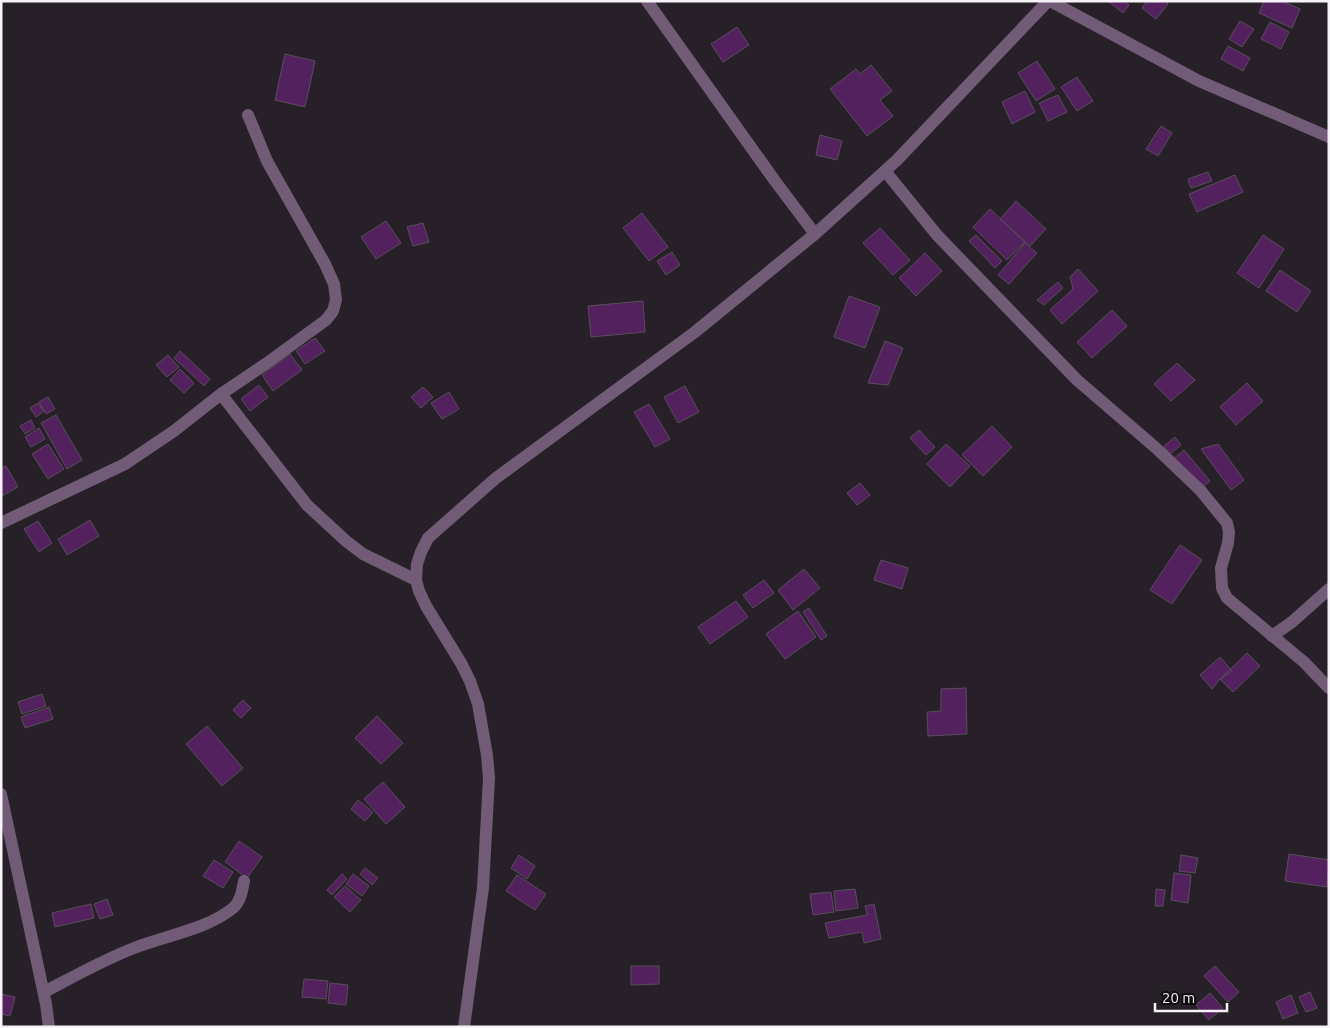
<svg xmlns="http://www.w3.org/2000/svg" width="1330" height="1028" font-family="Ubuntu,sans-serif">
<rect width="100%" height="100%" fill="#272029"/>
<!-- building -->
<path fill="#54215f" stroke="#574e59" d="M1108,1H1124L1129,5L1123,13Z
M1147,1H1165L1168,4L1156,19L1142,8Z
M1264,1H1282L1300,9L1292,28L1259,13Z
M1240,21L1254,29L1242,47L1229,39Z
M1270,22L1289,32L1281,49L1261,39Z
M737,27L749,45L723,62L711,44Z
M1228,46L1250,58L1243,71L1221,59Z
M285,54L315,61L305,107L275,100Z
M1037,61L1055,89L1036,101L1018,73Z
M871,65L892,91L880,100L893,116L867,136L830,89L856,69L860,74Z
M1077,77L1093,101L1077,111L1061,87Z
M1025,91L1035,112L1012,124L1002,102Z
M1058,95L1067,112L1048,121L1039,103Z
M1161,126L1172,133L1158,156L1146,149Z
M820,135L842,141L837,160L816,155Z
M1208,172L1212,181L1191,188L1188,179Z
M1235,175L1243,192L1197,212L1189,194Z
M1016,201L1046,229L1030,246L1000,219Z
M990,209L1025,242L1007,260L973,227Z
M642,213L668,247L649,261L623,228Z
M386,221L401,243L376,259L361,237Z
M423,223L429,242L413,246L407,227Z
M880,228L910,260L893,275L863,243Z
M976,235L1002,261L995,268L969,241Z
M1263,235L1284,249L1259,288L1237,273Z
M1025,243L1037,253L1009,284L998,275Z
M672,252L680,265L666,275L657,261Z
M925,253L942,271L916,296L899,278Z
M1078,269L1098,291L1062,324L1050,310L1073,289L1070,277Z
M1280,270L1311,291L1297,312L1266,291Z
M1058,282L1063,288L1044,305L1037,300Z
M849,296L880,307L865,348L834,337Z
M643,301L645,332L591,337L588,306Z
M1112,310L1127,326L1092,358L1077,342Z
M315,338L325,351L305,364L296,351Z
M885,341L903,348L888,385L868,383Z
M180,351L210,379L204,386L174,358Z
M290,354L302,370L273,391L262,375Z
M168,355L179,367L167,377L156,365Z
M1177,363L1195,380L1171,401L1154,384Z
M180,369L194,383L184,393L170,380Z
M1247,383L1263,401L1236,425L1220,407Z
M259,385L268,397L250,411L241,399Z
M685,386L699,412L678,423L664,397Z
M423,387L433,397L421,408L411,397Z
M449,392L459,409L442,419L431,403Z
M48,397L55,409L46,414L39,402Z
M38,403L44,411L36,417L30,408Z
M649,404L670,439L655,447L634,412Z
M56,415L82,460L67,469L41,423Z
M31,420L35,428L25,434L20,426Z
M992,426L1012,447L983,476L962,455Z
M39,428L45,439L31,447L25,437Z
M919,430L935,447L926,455L910,438Z
M1175,437L1181,445L1170,454L1164,446Z
M48,444L64,469L48,479L32,454Z
M946,444L970,466L950,487L927,464Z
M1218,444L1244,480L1231,490L1201,449Z
M1184,450L1210,481L1199,490L1173,459Z
M6,466L18,487L2,496L1,468Z
M860,483L870,495L857,505L847,493Z
M90,520L99,536L67,555L58,539Z
M38,521L52,543L39,552L24,529Z
M1180,545L1202,560L1172,604L1150,590Z
M881,560L908,568L902,589L874,580Z
M804,569L820,588L793,610L778,590Z
M764,580L774,593L753,608L743,595Z
M736,601L748,617L710,644L698,627Z
M809,608L827,636L821,640L803,612Z
M798,611L816,637L785,659L766,634Z
M1247,653L1260,666L1233,692L1220,679Z
M1220,657L1232,671L1220,679L1212,689L1200,675Z
M966,688L967,734L928,736L927,712L941,711V689Z
M42,694L46,706L22,714L18,702Z
M243,700L251,708L241,718L233,710Z
M49,707L53,719L25,728L21,717Z
M377,716L403,743L381,764L355,738Z
M207,726L243,768L222,786L186,744Z
M383,782L405,807L386,824L364,799Z
M358,800L373,812L365,821L351,809Z
M239,841L262,857L247,878L225,862Z
M1289,854L1329,860L1327,887L1285,881Z
M519,855L535,866L527,879L511,868Z
M1181,855L1198,858L1195,873L1179,871Z
M214,860L233,872L223,888L203,876Z
M365,868L378,878L372,885L360,874Z
M1174,873L1191,875L1188,903L1171,900Z
M342,874L347,879L332,895L327,890Z
M353,874L369,886L362,896L346,884Z
M517,875L546,894L535,910L506,891Z
M345,886L361,900L350,912L334,897Z
M855,889L858,908L836,911L834,891Z
M1156,889L1165,890L1163,906H1155Z
M831,892L834,912L813,915L810,894Z
M107,899L113,915L100,919L94,904Z
M91,904L94,918L55,927L52,913Z
M874,904L881,939L864,943L862,932L829,938L825,923L867,915L865,906Z
M631,966H659V984L631,985Z
M1215,966L1239,992L1228,1002L1204,976Z
M304,979L328,981L326,999L302,997Z
M330,983L348,985L346,1005L328,1003Z
M1310,992L1317,1008L1306,1012L1299,997Z
M1210,993L1223,1008L1209,1020L1196,1005Z
M1,994L15,997L10,1016L1,1014Z
M1291,995L1298,1013L1283,1019L1276,1002Z"/>
<g fill="none" stroke-linecap="round" stroke-linejoin="round">
<!-- street -->
<path stroke="#725b77" stroke-width="12" d="M647,1L775,181L815,234
M1050,1L1199,81L1329,137
M885,171L937,235L1077,380L1156,448L1201,491L1227,523L1229,532L1228,543L1221,568L1222,588L1227,598L1304,662L1329,688
M221,394L307,505L346,541L363,554L416,580
M1,523L125,464L174,431L221,394L267,363L326,320L333,311L336,300L334,284L325,264L267,161L248,115
M1272,636L1292,622L1329,589
M1,794L46,1004L49,1027
M44,992C73,977 103,960 134,948C164,936 208,929 233,908C241,901 242,891 244,881
M464,1027L483,888L489,778L487,755L478,704L470,681L461,663L426,606L419,591L416,580L417,564L421,552L428,538L496,478L695,332L815,234L897,160L1048,1"/>
</g>
<!-- border -->
<rect width="1330" height="1028" fill="none" stroke="#f7f1f8" stroke-width="5"/>
<!-- scale -->
<path d="M1155 1003v8h72v-8" fill="none" stroke="#f7f1f8" stroke-width="2.5"/>
<text x="1162" y="1003" font-size="15" fill="#f7f1f8" stroke="#0e0b0f" stroke-width="4" paint-order="stroke">20 m</text>
</svg>
